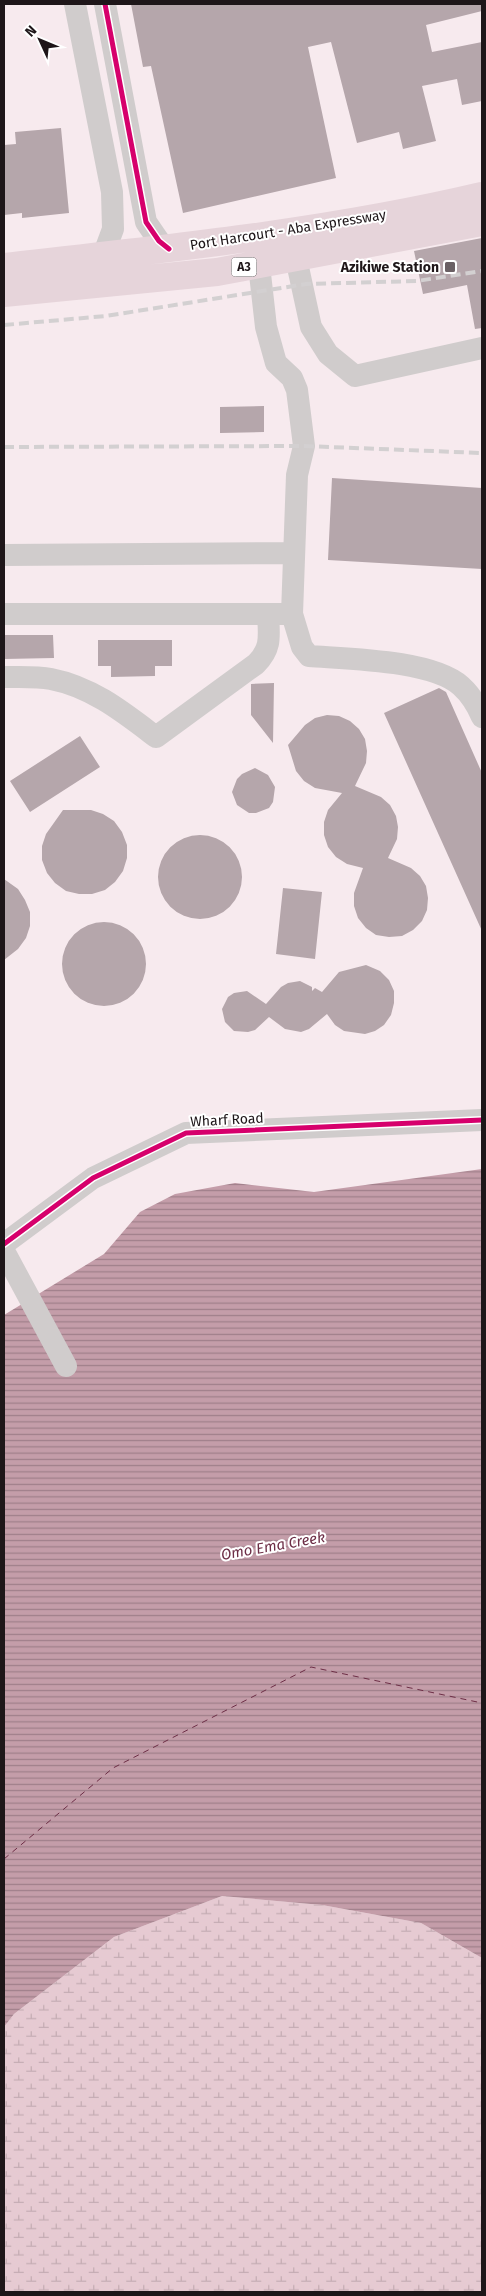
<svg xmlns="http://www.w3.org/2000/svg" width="486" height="2296" font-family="'Fira Sans',sans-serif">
<defs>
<pattern id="wetland-marsh" width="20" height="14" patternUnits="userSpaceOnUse" patternTransform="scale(1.25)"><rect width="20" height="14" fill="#e6cad2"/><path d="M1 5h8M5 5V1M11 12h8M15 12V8" fill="none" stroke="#c5adb4"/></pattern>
<pattern id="water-rules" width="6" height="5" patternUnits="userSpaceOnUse" patternTransform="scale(1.25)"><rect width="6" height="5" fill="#c49da9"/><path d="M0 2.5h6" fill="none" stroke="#9f7f89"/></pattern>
</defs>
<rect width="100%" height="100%" fill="#f7eaee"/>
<!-- wetland -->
<path fill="url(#wetland-marsh)" d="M222,1896L322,1905L421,1923L482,1958V2292H4V2027L14,2014L114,1937Z"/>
<!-- water -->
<path fill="url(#water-rules)" d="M482,1169V1958L421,1923L322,1905L222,1896L114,1937L14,2014L4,2027V1315L104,1254L140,1212L175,1194L235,1183L314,1192Z"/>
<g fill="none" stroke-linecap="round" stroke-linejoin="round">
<!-- ferry -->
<path stroke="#6d2e46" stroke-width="1" stroke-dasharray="6 5" stroke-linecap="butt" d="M4,1859L113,1768L311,1667L482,1703"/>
</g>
<!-- building -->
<path fill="#b5a6ab" d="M131,4H482V11L426,25L432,52L482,42V101L462,105L457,79L422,86L436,141L403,149L399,132L357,143L331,42L308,47L336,178L183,213L151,66L143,67Z
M61,128L69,213L22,218V213L4,215V145L16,144L15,132Z
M482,238V328L475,329L467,285L423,294L414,251Z
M264,406V432L220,433V407Z
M332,478L482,488V569L328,560Z
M4,635H53L54,658L4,659Z
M98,640H172V666H155V676L111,677V666H98Z
M274,683L273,743L251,715V684Z
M439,688L446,692L482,773V931L384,713Z
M327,715L339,716L350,721L359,729L365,739L367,751L366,763L355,786L381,797L390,805L396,816L398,827L397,839L388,858L411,868L420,876L426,886L428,898L427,910L422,921L413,930L402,936L389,937L376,935L366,928L358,918L354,906V893L363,868L347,864L336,857L328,847L324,835V822L328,810L342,793L315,788L304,781L296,771L288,745L305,725L315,718Z
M80,736L100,767L30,812L10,781Z
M255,768L268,775L275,787L273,802L269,808L256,813H249L237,805L232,792L237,779L242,774Z
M63,810H91L103,814L114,821L122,832L127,845V858L123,871L115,882L105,890L92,894H79L66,891L55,883L47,873L42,860V846L46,834Z
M158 877a42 42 0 1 1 84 0a42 42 0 1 1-84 0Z
M4,879L18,889L25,900L30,912V926L26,938L18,949L4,960Z
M283,888L322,892L315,959L276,954Z
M62 964a42 42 0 1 1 84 0a42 42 0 1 1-84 0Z
M366,965L380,971L389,980L394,991V1003L391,1015L384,1025L375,1031L365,1034L344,1031L335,1025L327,1014L309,1029L301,1032L285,1029L269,1017L255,1030L248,1032L234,1031L225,1022L222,1009L228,997L234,993L247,991L266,1004L281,987L288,983L300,981L312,987V991L315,988L322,992L339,972Z"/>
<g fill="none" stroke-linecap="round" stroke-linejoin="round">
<!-- minor -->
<path stroke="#d0cccc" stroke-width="22" d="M75,4L112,192L113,229L103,256
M105,4L146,222L159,241L169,249
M296,258L311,327L328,354L355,376L482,348
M259,265L266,327L276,363L292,378L297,390L304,446L297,475L292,614L302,647L309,656C348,659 432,660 461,686C471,695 477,705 482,717
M4,555L294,553
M4,614H284
M4,677C19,677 36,676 51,679C92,687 123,712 156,737L256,664C272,648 269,636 268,614
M4,1244L93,1178L186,1133L482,1120
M4,1251L66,1366"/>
<!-- highway -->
<path stroke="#e6d4da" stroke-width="28" d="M4,267C164,249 325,233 482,196
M4,293L217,272L482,222"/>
<!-- rail -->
<path stroke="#d3d0d1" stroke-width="4" stroke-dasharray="10 5" stroke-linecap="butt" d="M4,325L106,316L306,284L417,281L482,271
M4,447L304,446L482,453"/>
<defs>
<path id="cycleway" d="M105,4L146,222L159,241L169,249
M4,1244L93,1178L186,1133L482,1120"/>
</defs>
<!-- cycleway casing -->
<use href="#cycleway" stroke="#fff" stroke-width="8"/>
<!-- cycleway -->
<use href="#cycleway" stroke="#d6006c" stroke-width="5"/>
</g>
<!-- markers -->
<rect fill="#6a6064" stroke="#fff" stroke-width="2" x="444" y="261" width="12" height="12" rx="2.5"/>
<g text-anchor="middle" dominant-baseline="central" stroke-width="4" stroke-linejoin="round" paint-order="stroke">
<!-- shield labels -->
<rect fill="#fff" stroke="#625c5e" stroke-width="1" x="231.5" y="257.5" width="25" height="19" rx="4"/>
<g font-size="12" font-weight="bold" fill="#1e1619">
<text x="244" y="267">A3</text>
</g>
<!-- street labels -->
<g font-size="14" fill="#1e1619" stroke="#fff">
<text transform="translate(288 230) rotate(-9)">Port Harcourt - Aba Expressway</text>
<text transform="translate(227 1120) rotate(-3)">Wharf Road</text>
</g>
<!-- poi labels -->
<g font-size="14" font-weight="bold" fill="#1e1619" stroke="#fff" text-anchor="end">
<text x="439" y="267">Azikiwe Station</text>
</g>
<!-- water labels -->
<g font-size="15" font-style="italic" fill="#6d2e46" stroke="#fff">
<text transform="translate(273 1546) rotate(-10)">Omo Ema Creek</text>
</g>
</g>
<!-- border -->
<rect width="486" height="2296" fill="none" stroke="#1e1619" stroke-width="10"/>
<!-- north arrow -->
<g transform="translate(40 40) rotate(314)" stroke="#ffffff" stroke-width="4" paint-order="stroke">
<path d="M0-4L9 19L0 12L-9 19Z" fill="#1e1619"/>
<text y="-8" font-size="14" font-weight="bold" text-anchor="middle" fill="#1e1619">N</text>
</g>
</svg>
